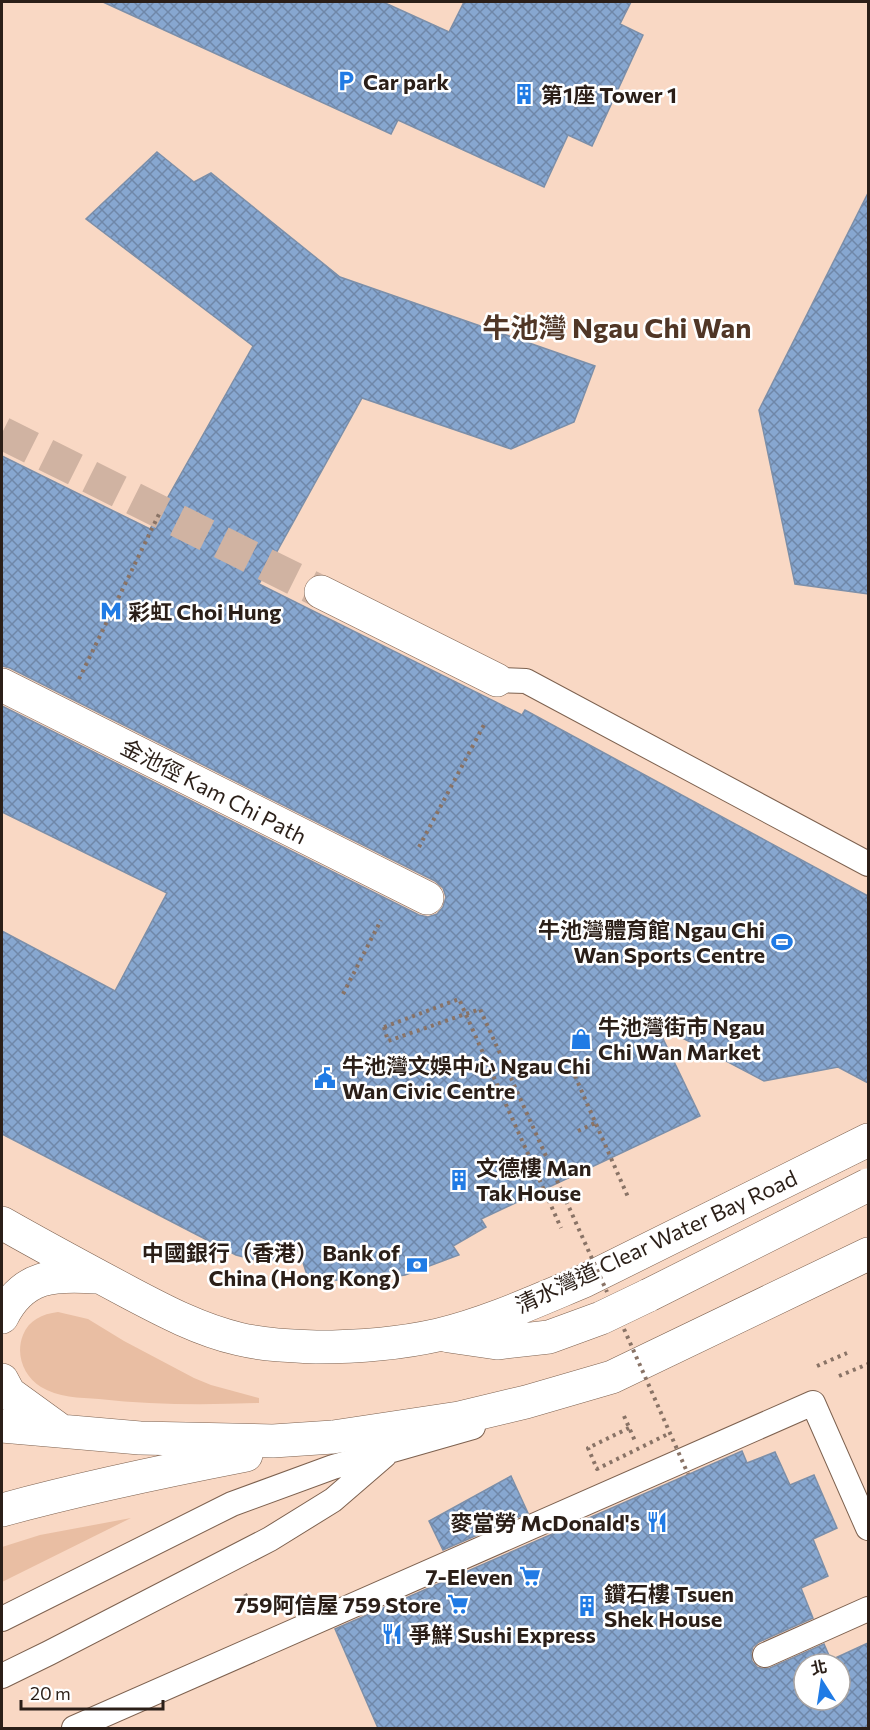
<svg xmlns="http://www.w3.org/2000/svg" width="870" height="1730" font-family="Commissioner,'Noto Sans TC',sans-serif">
<defs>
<pattern id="building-cross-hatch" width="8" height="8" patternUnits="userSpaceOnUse" patternTransform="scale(1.5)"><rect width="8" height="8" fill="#87a7d0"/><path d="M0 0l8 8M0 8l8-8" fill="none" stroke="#6f87a8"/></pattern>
</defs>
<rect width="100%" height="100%" fill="#f9d8c4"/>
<!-- grass -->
<path fill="#e9bea3" d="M58,1312L88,1319L124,1341L194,1378L211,1385L259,1398V1403C205,1405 152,1405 99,1399C80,1398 57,1397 41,1387C24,1376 15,1355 23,1335C29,1320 42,1314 58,1312Z
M131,1518L2,1582V1547L40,1535Z"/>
<!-- building -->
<path fill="url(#building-cross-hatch)" stroke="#7c8fa9" stroke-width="1.5" fill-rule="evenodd" d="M103,2H383L449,32L464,2H631L620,24L643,35L592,146L568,135L544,187L398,120L391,134Z
M157,152L194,182L211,173L340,277L595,366L574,422L511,449L362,398L259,584L522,715L525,710L868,896V1083L838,1067L764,1081L656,1024L700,1116L481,1219L486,1227L453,1246L459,1255L405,1275L361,1282L308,1278L299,1250L266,1263L236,1255L2,1134V931L115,991L167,893L2,812V706L419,915L428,917L437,914L443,907L446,897L443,888L435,881L10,668L2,666V456L150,529L253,346L86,219Z
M868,193V594L795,584L759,410Z
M742,1451L747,1463L775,1452L790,1485L814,1475L837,1528L813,1539L828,1576L801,1588L813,1618L759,1642L753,1647L751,1653L752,1661L757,1667L763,1669L770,1668L824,1644L831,1660L868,1643V1728H378L335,1629ZM804,1664H840V1700H804Z
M511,1476L528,1513L443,1550L429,1521Z"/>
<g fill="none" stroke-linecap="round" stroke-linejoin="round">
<!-- pedestrian-tunnel -->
<path stroke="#d0b3a2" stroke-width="33" stroke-dasharray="33 16" stroke-linecap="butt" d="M2,433L321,592"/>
<defs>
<path id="service" d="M497,680L526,681L868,864
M2,1619L232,1504L333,1467L473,1427
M765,1655L868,1609
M2,1676L49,1653L270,1539L333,1500L384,1456
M74,1728L813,1403L868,1528"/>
<path id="pedestrian" d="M321,592L497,680
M2,685L427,898"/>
<path id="primary" d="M2,1223C44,1247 87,1270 130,1293C164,1311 200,1330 239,1339C264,1345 290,1346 316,1347C356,1347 398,1344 438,1335C488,1323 536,1301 584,1281L868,1140
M2,1317C23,1275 54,1274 96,1277
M449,1336L497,1343L549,1337L601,1318L649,1295
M2,1380L9,1393L60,1430
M2,1426L140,1438L273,1441L333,1437L459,1418L526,1402L612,1377L868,1254
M2,1510C82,1488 164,1471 246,1455"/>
</defs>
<!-- service casing -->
<use href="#service" stroke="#7d614f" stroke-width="26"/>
<!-- pedestrian casing -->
<use href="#pedestrian" stroke="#7d614f" stroke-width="34"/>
<!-- primary casing -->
<use href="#primary" stroke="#7d614f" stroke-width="34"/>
<!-- path -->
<path stroke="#897366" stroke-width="4" stroke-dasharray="3 4.5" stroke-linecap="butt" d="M79,679L160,512
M419,847L486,721
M343,994L381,920
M384,1027L459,999L561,1228
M575,1076L628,1197
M578,1131L595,1123
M817,1366L847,1353
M839,1376L868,1364
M624,1416L635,1441
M245,1594L253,1608"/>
<!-- service -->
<use href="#service" stroke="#fff" stroke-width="24"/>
<!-- pedestrian -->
<use href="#pedestrian" stroke="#fff" stroke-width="33"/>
<!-- primary -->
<use href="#primary" stroke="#fff" stroke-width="33"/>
<defs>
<path id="primary-bridge" d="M649,1295L868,1185"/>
</defs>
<!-- primary-bridge casing -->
<use href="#primary-bridge" stroke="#7d614f" stroke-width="34" stroke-linecap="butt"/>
<!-- path-bridge -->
<path stroke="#897366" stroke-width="4" stroke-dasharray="3 4.5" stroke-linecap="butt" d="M384,1027L388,1041L480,1009L607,1292
M624,1329L688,1474
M629,1428L588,1448L597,1469L670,1433"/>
<!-- primary-bridge -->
<use href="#primary-bridge" stroke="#fff" stroke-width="33"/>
</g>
<!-- icons -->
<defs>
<symbol id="parking-bare" viewBox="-9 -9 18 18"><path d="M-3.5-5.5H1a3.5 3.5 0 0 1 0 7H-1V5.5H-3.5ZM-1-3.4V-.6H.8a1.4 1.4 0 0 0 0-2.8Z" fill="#207be5" stroke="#fff" stroke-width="2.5" paint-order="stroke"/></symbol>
<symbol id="building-bare" viewBox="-9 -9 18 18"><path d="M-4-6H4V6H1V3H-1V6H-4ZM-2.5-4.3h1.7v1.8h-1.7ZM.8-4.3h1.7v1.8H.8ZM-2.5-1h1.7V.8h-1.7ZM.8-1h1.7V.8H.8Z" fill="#207be5" stroke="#fff" stroke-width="2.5" paint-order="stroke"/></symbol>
<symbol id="metro-bare" viewBox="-9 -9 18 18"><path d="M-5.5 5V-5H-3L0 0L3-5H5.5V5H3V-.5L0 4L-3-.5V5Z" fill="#207be5" stroke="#fff" stroke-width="2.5" paint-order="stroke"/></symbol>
<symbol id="stadium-bare" viewBox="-9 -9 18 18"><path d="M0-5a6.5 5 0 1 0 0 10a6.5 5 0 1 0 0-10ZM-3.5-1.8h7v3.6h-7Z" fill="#207be5" stroke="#fff" stroke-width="2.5" paint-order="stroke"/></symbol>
<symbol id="shop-bare" viewBox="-9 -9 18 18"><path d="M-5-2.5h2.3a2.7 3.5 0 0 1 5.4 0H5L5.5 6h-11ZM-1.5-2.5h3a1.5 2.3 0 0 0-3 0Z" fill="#207be5" stroke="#fff" stroke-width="2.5" paint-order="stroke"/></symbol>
<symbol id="civic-bare" viewBox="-9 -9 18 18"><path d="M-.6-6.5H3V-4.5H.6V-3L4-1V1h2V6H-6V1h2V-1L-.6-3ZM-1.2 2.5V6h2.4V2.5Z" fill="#207be5" stroke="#fff" stroke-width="2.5" paint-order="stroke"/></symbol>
<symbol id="bank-bare" viewBox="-9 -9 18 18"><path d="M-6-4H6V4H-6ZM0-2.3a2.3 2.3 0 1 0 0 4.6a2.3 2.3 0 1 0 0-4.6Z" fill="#207be5" stroke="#fff" stroke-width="2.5" paint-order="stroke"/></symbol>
<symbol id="restaurant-bare" viewBox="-9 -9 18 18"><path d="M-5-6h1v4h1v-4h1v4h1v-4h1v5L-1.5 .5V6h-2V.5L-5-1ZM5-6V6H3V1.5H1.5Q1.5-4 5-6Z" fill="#207be5" stroke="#fff" stroke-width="2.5" paint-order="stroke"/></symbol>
<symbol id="supermarket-bare" viewBox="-9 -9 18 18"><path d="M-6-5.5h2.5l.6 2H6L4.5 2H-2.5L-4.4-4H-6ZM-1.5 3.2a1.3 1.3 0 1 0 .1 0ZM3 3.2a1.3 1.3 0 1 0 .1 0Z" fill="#207be5" stroke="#fff" stroke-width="2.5" paint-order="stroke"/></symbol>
</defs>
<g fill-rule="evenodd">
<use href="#parking-bare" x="331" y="66" width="30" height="30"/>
<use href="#building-bare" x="509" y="79" width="30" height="30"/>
<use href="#metro-bare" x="96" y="596" width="30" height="30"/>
<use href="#stadium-bare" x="767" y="927" width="30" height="30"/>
<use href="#shop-bare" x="566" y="1024" width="30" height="30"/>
<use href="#civic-bare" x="310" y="1063" width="30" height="30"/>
<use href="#building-bare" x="444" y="1165" width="30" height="30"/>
<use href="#bank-bare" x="402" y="1250" width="30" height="30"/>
<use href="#restaurant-bare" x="642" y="1507" width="30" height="30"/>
<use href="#supermarket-bare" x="515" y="1561" width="30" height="30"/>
<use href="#supermarket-bare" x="443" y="1589" width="30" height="30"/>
<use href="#building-bare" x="572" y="1591" width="30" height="30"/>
<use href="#restaurant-bare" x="377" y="1619" width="30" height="30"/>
</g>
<g text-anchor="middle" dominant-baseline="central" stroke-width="5" stroke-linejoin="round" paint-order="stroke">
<!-- poi labels -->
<g font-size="22" font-weight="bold" fill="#2b1f18" stroke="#fff" text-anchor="start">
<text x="363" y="81">Car park</text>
<text x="541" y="94">第1座 Tower 1</text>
<text x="128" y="611">彩虹 Choi Hung</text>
<text x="765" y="929" text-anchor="end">牛池灣體育館 Ngau Chi<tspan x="765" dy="25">Wan Sports Centre</tspan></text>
<text x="598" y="1026">牛池灣街市 Ngau<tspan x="598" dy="25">Chi Wan Market</tspan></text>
<text x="342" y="1065">牛池灣文娛中心 Ngau Chi<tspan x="342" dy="25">Wan Civic Centre</tspan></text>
<text x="476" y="1167">文德樓 Man<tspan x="476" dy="25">Tak House</tspan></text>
<text x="400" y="1252" text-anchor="end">中國銀行（香港） Bank of<tspan x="400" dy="25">China (Hong Kong)</tspan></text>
<text x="640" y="1522" text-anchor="end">麥當勞 McDonald's</text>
<text x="513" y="1576" text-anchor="end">7-Eleven</text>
<text x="604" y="1593">鑽石樓 Tsuen<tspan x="604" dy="25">Shek House</tspan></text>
<text x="441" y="1604" text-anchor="end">759阿信屋 759 Store</text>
<text x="409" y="1634">爭鮮 Sushi Express</text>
</g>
<!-- street labels -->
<g font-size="22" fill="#2b1f18" stroke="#fff">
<text transform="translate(214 791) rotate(27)">金池徑 Kam Chi Path</text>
<text transform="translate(656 1241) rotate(-25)">清水灣道 Clear Water Bay Road</text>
</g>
<!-- district labels -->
<g font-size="28" font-weight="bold" fill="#503626" stroke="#fff">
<text x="617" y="327">牛池灣 Ngau Chi Wan</text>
</g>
</g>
<!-- border -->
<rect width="870" height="1730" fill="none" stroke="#2b1f18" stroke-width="6"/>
<!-- north arrow -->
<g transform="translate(822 1682) rotate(348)"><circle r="28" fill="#ffffff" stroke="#aaa5a3" stroke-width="1.5"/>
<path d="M0-4.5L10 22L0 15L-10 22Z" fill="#207be5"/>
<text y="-9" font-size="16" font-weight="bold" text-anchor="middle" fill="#2b1f18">北</text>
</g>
<!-- scale -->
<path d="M21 1700v9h142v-9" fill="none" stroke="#2b1f18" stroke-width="3"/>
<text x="30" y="1700" font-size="18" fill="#2b1f18" stroke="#ffffff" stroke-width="4.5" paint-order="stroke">20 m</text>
</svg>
